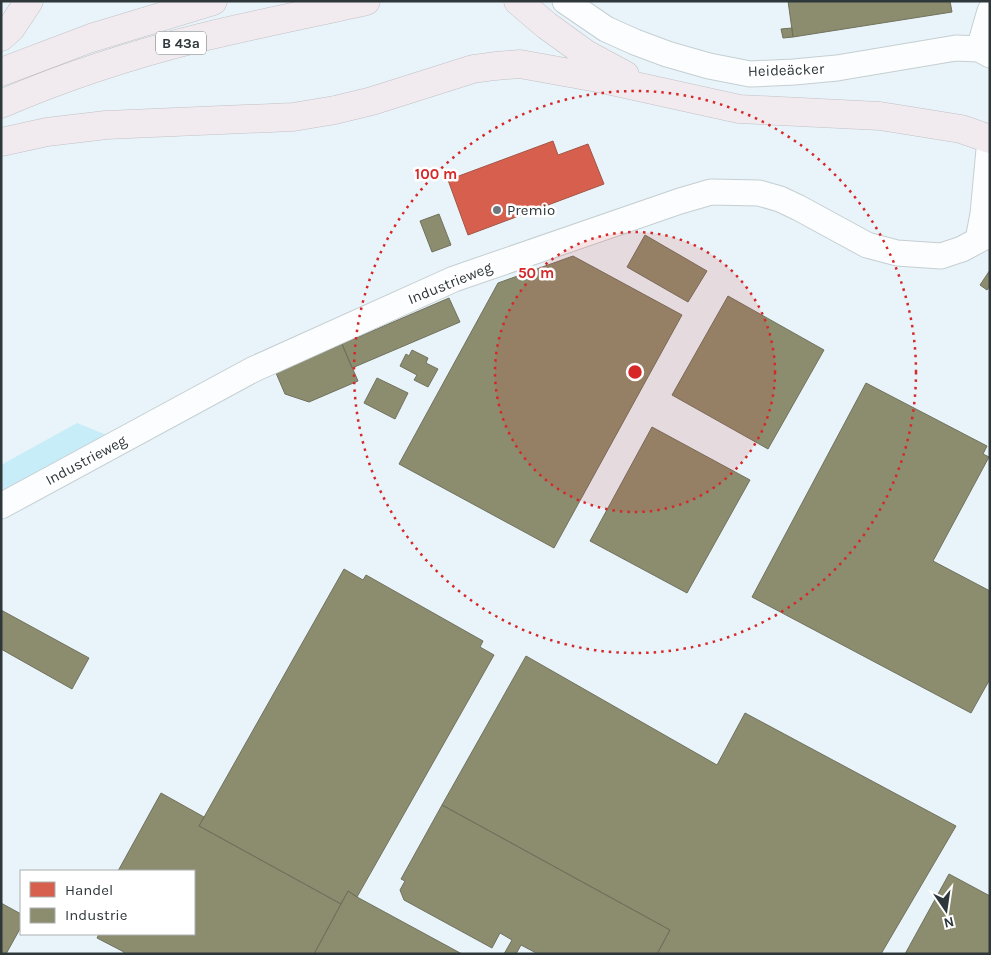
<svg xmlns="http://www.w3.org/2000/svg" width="991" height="955" font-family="Karla,sans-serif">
<rect width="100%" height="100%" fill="#e8f4f9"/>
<!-- green -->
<path fill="#c7edf8" d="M77,423L109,436L29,489L1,520V465Z"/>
<!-- shops -->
<path fill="#d6604d" stroke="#a45447" d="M553,141L558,155L588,144L604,184L468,235L448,180Z"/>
<!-- industry -->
<path fill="#8c8c6e" stroke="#70725e" d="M788,1H950L952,12L793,37Z
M792,28L793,37L783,38L781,29Z
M439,214L451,245L432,252L420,221Z
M645,235L707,271L688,302L627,267Z
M573,256L682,315L554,548L399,464L498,283Z
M990,270V286L987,290L980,285Z
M728,296L824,350L768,449L672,395Z
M449,298L460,322L352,368L342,344Z
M342,344L358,381L309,402L285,394L276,373Z
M412,350L428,358L426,363L438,369L428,387L414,380L417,375L400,366L406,354L409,356Z
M377,378L408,393L395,419L364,403Z
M866,383L987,446L983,454L989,457L933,561L990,591V679L971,713L752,597Z
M652,427L750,480L687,593L590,541Z
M344,569L363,580L366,575L483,641L480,647L494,655L357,897L348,891L341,904L199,826Z
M1,610L89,658L72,689L1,649Z
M526,656L717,765L745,713L956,826L881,954H657L670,930L442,805Z
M161,793L204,817L199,826L341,904L314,954H123L124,952L97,938L99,934H194V871H118Z
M442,805L670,930L657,954H538L521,945L516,954H504L512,940L500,933L492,948L404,900L400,890L405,881L401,879Z
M949,874L990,896V954H905Z
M348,891L357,897L462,954H314Z
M1,903L21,914V927L6,954H1Z"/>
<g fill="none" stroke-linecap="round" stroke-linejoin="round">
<defs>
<path id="minor" d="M565,1L606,29L635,42L667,54L709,66L750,74L794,72L837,68L956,48L979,49L990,55
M979,49L990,11
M978,240L983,214L990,139
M1,506L252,370L454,279L680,201L711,192L759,193L780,199L799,208L867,245L897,253L941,256L962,249L990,234"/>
<path id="highway" d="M518,1L546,25L586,54L625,75
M1,37L11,28L29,1
M1,72L91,38L213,1
M1,104C66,76 134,54 203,37C257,24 312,13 366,1
M1,142L47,132L106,125L293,117L335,110L372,101L473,69L495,66L520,64L603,79L739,109L880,116L961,129L990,139"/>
</defs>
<!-- minor casing -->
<use href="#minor" stroke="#c5cfd2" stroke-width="27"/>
<!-- highway casing -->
<use href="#highway" stroke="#c2c0c6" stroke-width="29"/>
<!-- minor -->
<use href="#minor" stroke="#fcfdfe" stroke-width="25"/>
<!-- highway -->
<use href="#highway" stroke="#f1ebef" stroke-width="28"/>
</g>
<!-- distance rings -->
<circle cx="635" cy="372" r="140" fill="#d62828" fill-opacity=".12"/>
<g fill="none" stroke="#d62828" stroke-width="2.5" stroke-dasharray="2.5 5">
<circle cx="635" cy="372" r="140"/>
<circle cx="635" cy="372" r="281"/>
</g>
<!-- markers -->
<circle fill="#6f797d" stroke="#fff" stroke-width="2" cx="497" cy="210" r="5"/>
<g text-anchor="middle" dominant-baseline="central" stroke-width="5" stroke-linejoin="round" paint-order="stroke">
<!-- shield labels -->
<rect fill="#fff" stroke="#6d7375" stroke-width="1" x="156" y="31.5" width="50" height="23" rx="4"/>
<g font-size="14" font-weight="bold" fill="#2e373a">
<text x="181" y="43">B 43a</text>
</g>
<!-- street labels -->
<g font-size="15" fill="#2e373a" stroke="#fff">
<text transform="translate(786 70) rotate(-2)">Heideäcker</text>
<text transform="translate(450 283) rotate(-22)">Industrieweg</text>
<text transform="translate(86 460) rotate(-28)">Industrieweg</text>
</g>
<!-- poi labels -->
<g font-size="15" fill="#2e373a" stroke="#fff" text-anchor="start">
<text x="507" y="210">Premio</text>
</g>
</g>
<circle cx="635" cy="372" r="8" fill="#d62828" stroke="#fff" stroke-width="2.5"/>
<g font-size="15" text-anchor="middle" font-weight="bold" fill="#d62828" stroke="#fff" stroke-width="5" stroke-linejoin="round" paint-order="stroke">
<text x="436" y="179">100 m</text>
<text x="536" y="278">50 m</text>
</g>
<!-- border -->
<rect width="991" height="955" fill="none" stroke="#2e373a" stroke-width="5"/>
<!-- legend -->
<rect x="20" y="870" width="175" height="65" fill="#ffffff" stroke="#abafb0"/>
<rect x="30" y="882" width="25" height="15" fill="#d6604d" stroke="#abafb0"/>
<text x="65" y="895" font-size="15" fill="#2e373a">Handel</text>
<rect x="30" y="908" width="25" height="15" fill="#8c8c6e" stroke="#abafb0"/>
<text x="65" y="920" font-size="15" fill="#2e373a">Industrie</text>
<!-- north arrow -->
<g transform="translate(946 910) rotate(167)" stroke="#ffffff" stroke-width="4" paint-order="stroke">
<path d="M0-4L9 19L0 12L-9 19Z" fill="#2e373a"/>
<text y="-8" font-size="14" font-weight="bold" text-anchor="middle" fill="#2e373a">N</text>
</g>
</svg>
